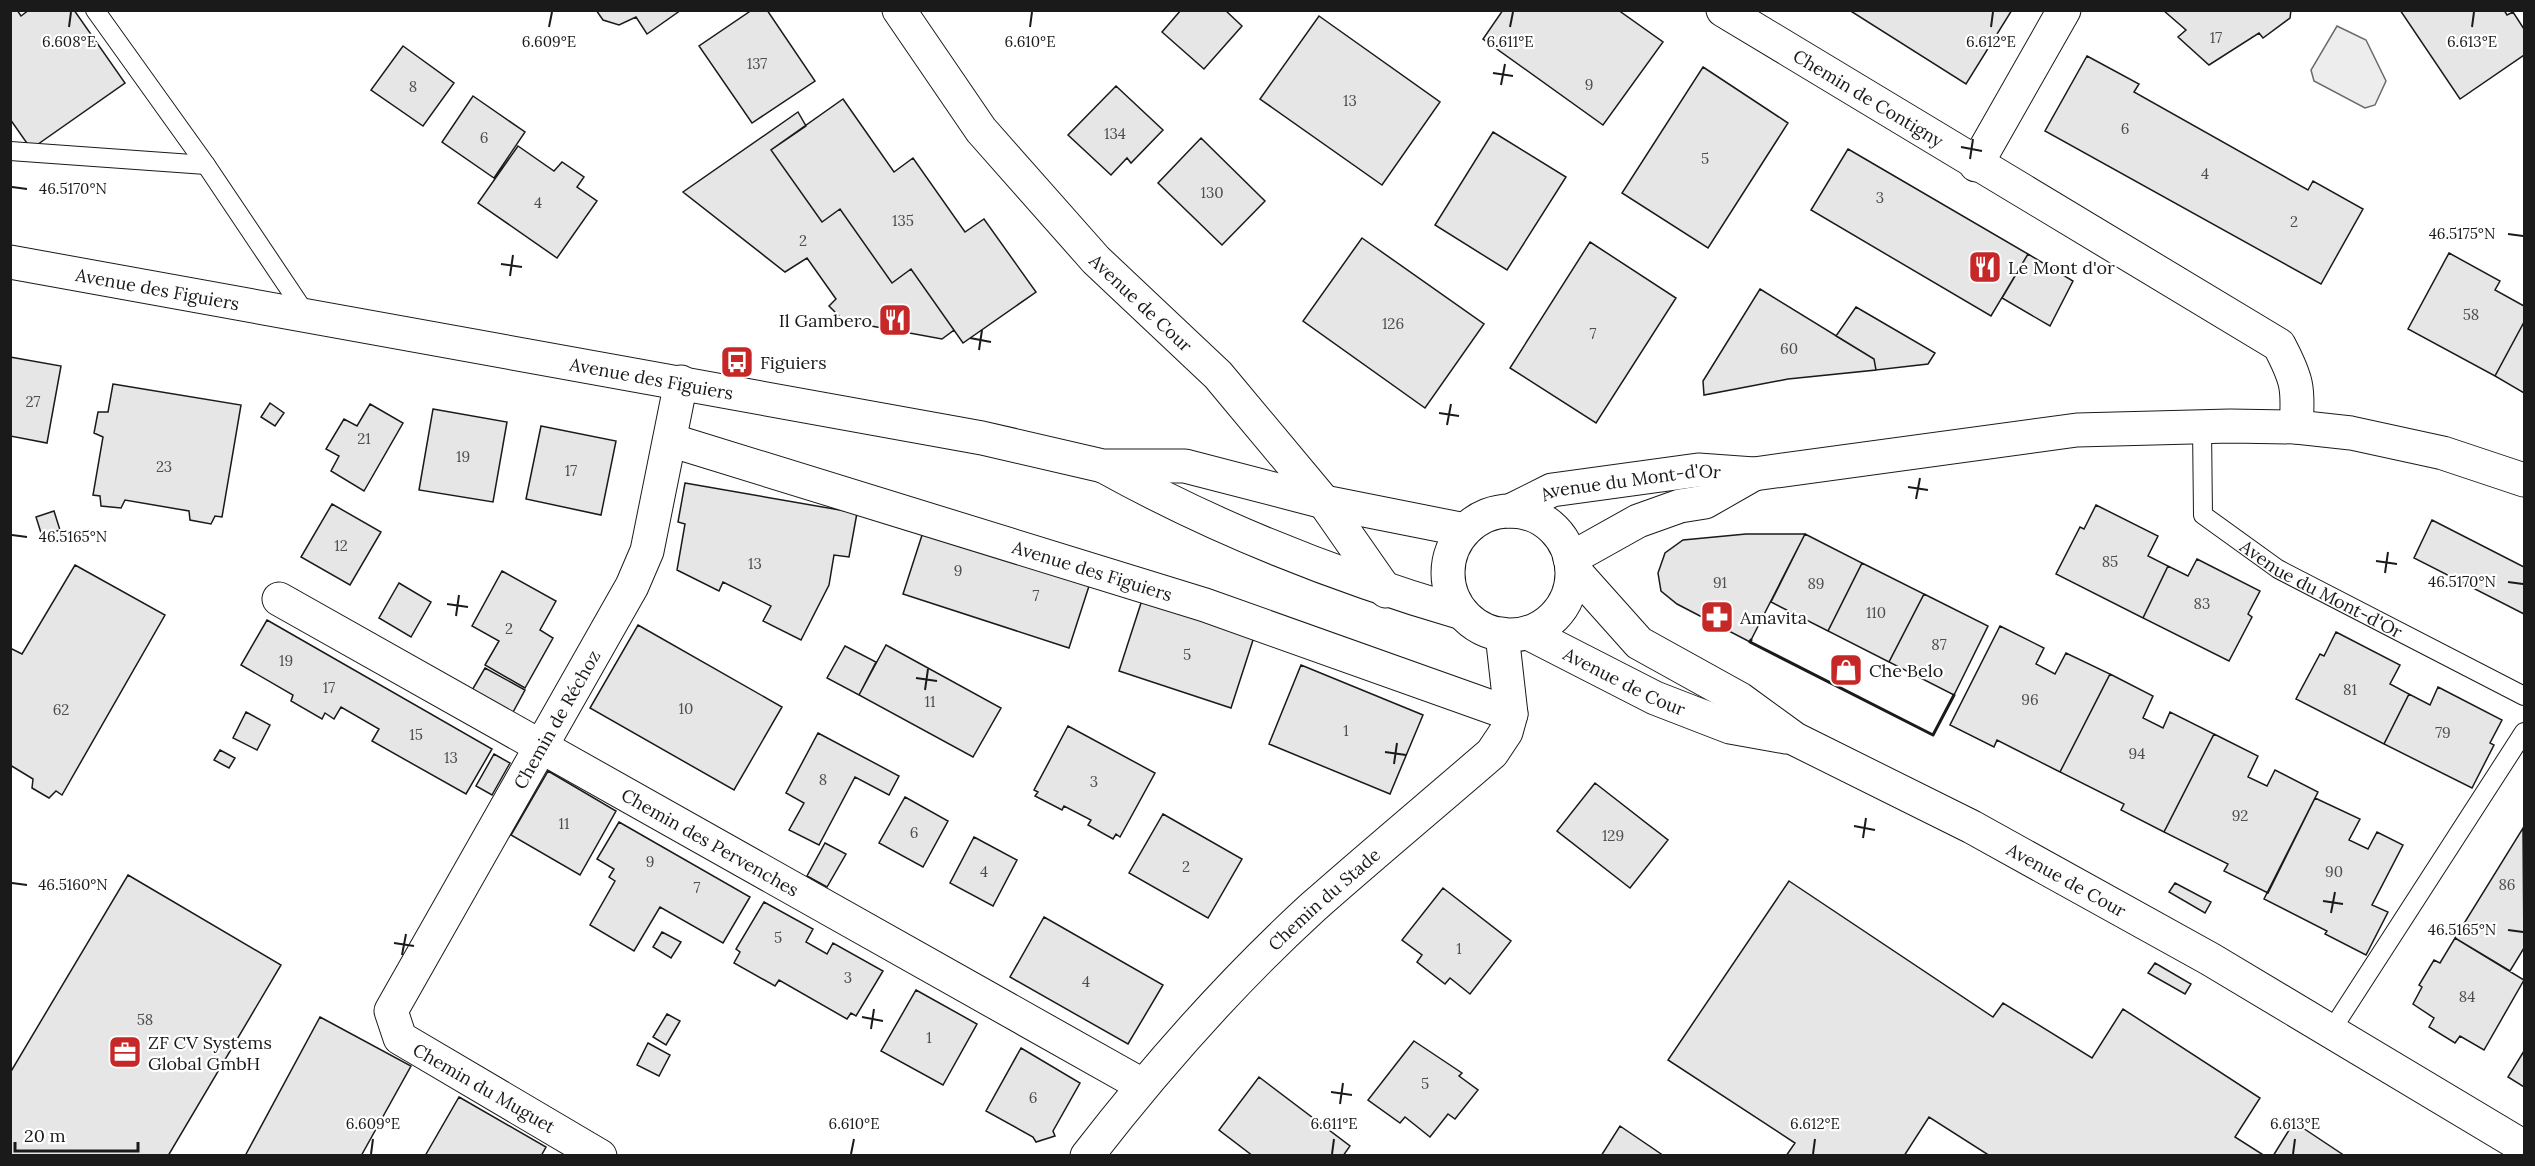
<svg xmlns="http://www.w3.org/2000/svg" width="2535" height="1166" font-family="Lora,serif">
<rect width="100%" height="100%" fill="#fff"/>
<!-- green -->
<path fill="#ededed" stroke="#6a6a6a" stroke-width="1.5" d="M2337,26L2366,40L2386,81L2375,105L2365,108L2314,81L2311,70Z"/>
<!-- building -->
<path fill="#e6e6e6" stroke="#1a1a1a" stroke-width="1.5" d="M10,10H17L21,16L29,10H74L125,83L31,149L10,119Z
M596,10H681L647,34L636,17L619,25L603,20Z
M752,10H767L815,81L752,123L699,46Z
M1181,10H1225L1242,26L1204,69L1162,32Z
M1503,10H1618L1663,42L1603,125L1483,39Z
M1849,10H2012L1966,84Z
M2163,10H2291L2290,18L2263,38L2259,33L2209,65L2178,37L2186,30Z
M2400,10H2504L2507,15L2513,12L2524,29V55L2460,99Z
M1319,16L1440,102L1382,185L1260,99Z
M403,46L454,83L423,126L371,90Z
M2087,56L2139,84L2134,92L2308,190L2313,181L2363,209L2321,284L2045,131Z
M1703,67L1788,123L1708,248L1622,193Z
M1116,86L1163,130L1131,163L1127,158L1111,175L1068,135Z
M473,96L525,132L494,178L442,142Z
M843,99L894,172L913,158L965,232L984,219L1036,292L963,343L911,269L892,283L840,209L822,222L771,150Z
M798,112L806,126L771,150L822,222L840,209L892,283L911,269L954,330L942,339L844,321L829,306L836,299L807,258L785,272L683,192Z
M1493,132L1566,177L1507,270L1435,225Z
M1201,138L1265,201L1222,245L1158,183Z
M518,146L554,171L562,162L584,177L577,187L597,201L557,258L478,203Z
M1848,149L2028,254L1991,316L1811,210Z
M1362,238L1484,324L1425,408L1303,321Z
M1590,242L1676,298L1596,423L1510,368Z
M2449,253L2500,281L2495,290L2524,306V322L2495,376L2408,329Z
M2028,254L2073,281L2050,326L2002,298Z
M1760,289L1874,359L1876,370L1788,379L1704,395L1703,381Z
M1856,307L1935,353L1928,364L1876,370L1874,359L1836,336Z
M2524,322V393L2495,376Z
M10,357L61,366L47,443L10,436Z
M113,384L241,405L222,517L215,516L211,524L190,520L189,511L125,500L121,508L101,506L100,496L93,495L103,437L94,433L98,412H108Z
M270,403L284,413L275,426L261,417Z
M370,404L403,423L364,491L331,471L339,456L326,449L344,419L357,426Z
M433,409L507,422L493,502L419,490Z
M541,426L616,441L601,515L526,499Z
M685,483L857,513L849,557L834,555L829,585L801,640L763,621L771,606L723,582L719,591L677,570L685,524L678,522Z
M332,504L381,532L350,585L301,557Z
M2096,505L2158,536L2148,556L2168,566L2143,618L2056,574L2080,527L2084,529Z
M54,511L60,530L42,536L36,517Z
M2432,520L2524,567V614L2414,558Z
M924,529L1090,583L1069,648L903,594Z
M1746,534H1805L1750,642L1677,604L1661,591L1658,573L1665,553L1683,540Z
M1805,534L1862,563L1828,631L1771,602Z
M2197,559L2260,591L2248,614L2252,617L2229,661L2143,618L2168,566L2188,576Z
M1862,563L1924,594L1889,662L1828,631Z
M75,565L165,615L62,795L56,791L49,798L32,788L33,779L10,765V648L22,654Z
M502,571L556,601L540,630L553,638L525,688L485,665L499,641L472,626Z
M399,583L431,602L411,637L379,618Z
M1924,594L1988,626L1954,695L1889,662Z
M1142,600L1254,637L1231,708L1119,671Z
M267,620L492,749L466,794L372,741L379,729L341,707L334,719L325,713L322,719L291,701L293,695L241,665Z
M638,625L782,707L734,790L590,708Z
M2000,626L2044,648L2036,664L2055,674L2066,653L2110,674L2060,772L1997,740L1994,747L1950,725Z
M2336,632L2400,665L2390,684L2409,694L2384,744L2296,699L2320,654L2324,656Z
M886,645L1001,708L973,757L859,695Z
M845,646L876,662L859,695L827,678Z
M1301,665L1423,715L1390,794L1269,744Z
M485,668L525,690L512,714L471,692Z
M2110,674L2153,696L2143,718L2163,728L2170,712L2214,734L2164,832L2121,810L2124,804L2060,772Z
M2438,687L2502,720L2490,743L2494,745L2472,788L2384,744L2409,694L2430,705Z
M246,712L270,725L257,750L233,738Z
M1068,726L1155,773L1120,837L1116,834L1113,839L1088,825L1091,820L1064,806L1062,810L1035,796L1038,792L1034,790Z
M818,733L899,776L889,795L855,777L819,845L789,830L804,803L786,793Z
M2214,734L2258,756L2248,777L2267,786L2275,770L2318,792L2268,893L2224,871L2228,864L2164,832Z
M220,750L235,758L229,768L214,760Z
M494,754L510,763L492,795L476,786Z
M548,771L616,811L580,875L511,835Z
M1595,783L1668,840L1630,888L1557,831Z
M905,797L948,821L923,867L879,843Z
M2315,798L2360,819L2349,840L2368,849L2377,832L2403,845L2372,905L2388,912L2366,955L2325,934L2327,931L2264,899Z
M1163,814L1242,859L1208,918L1129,873Z
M619,822L750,897L723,943L660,907L634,951L590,925L615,881L609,877L614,869L597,859Z
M2523,828L2524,948L2510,971L2455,938Z
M974,837L1017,860L993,906L950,883Z
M825,843L846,854L827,887L807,876Z
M128,875L281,965L168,1156H10V1073Z
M1789,881L1993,1017L2003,1003L2092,1058L2123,1009L2260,1098L2235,1137L2265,1156H1990L1929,1117L1904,1156H1786L1795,1143L1668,1060Z
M2175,883L2211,902L2205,913L2169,892Z
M1443,888L1511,941L1470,994L1450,978L1445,984L1417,962L1422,955L1402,940Z
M764,902L813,929L806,942L827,954L833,943L883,971L856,1016L851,1013L847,1019L779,980L775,986L734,963L740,952L736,949Z
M1044,917L1163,985L1128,1044L1010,977Z
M662,932L681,942L671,958L653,947Z
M2455,938L2524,980L2484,1050L2460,1036L2455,1043L2429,1027L2434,1018L2413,1004L2422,987L2419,985L2434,960L2440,963Z
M2155,963L2191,984L2185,994L2148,973Z
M916,990L977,1024L943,1085L881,1051Z
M667,1014L680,1021L666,1045L653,1037Z
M320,1017L411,1066L361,1156H245Z
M1414,1041L1462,1073L1459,1076L1478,1090L1455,1119L1448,1114L1430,1137L1405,1117L1400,1123L1368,1100Z
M648,1043L670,1055L659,1076L637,1065Z
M1021,1048L1080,1083L1053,1131L1055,1136L1036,1142L1033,1137L986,1111Z
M2524,1051V1087L2508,1077Z
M1259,1077L1350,1146L1343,1156H1253L1219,1130Z
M459,1097L546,1147L541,1156H425Z
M2294,1122L2345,1156H2273Z
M1620,1126L1664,1156H1601Z"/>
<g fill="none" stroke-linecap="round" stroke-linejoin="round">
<defs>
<g id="service">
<path d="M95,10L206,165L306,314"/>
<path d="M10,151L206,165"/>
<path id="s1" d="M2202,427L2203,515L2278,569L2524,696"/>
<path d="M2331,1031L2524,732"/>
</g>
<g id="minor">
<path id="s2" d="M1723,10L2279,345C2297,379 2299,388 2296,427"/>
<path d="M1976,165L2064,10"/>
<path id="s3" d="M670,440L1205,605L1511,714"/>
<path id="s4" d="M279,599L1142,1085"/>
<path id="s5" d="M600,1156L400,1038L391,1011L632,586L647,551L681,382"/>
<path id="s6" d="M1087,1156C1156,1067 1230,983 1313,907C1372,855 1433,804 1492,753L1506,732L1511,714L1502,634"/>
</g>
<g id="tertiary">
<path id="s7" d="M899,10L981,130L1096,260L1218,375L1324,502L1386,591"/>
<path id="s8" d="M10,262L982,438L1103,466H1185L1324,502L1465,530"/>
<path d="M1105,467C1217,529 1339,577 1462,613"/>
<path id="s9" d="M1510,511L1552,490L1698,470L1754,474L2077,430L2230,426L2296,427L2351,433L2443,453L2524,480"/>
<circle cx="1510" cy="573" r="62"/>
<path d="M1570,559L1638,521L1680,506L1705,502L1754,474"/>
<path id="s10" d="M1572,568L1639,643L1740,699L1795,739L1972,827L2210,959L2524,1147"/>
<path id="s11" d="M1528,633L1655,698L1730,727L1786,737"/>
</g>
</defs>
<!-- service casing -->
<use href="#service" stroke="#1a1a1a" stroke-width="20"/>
<!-- minor casing -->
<use href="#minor" stroke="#1a1a1a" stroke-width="35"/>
<!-- tertiary casing -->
<use href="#tertiary" stroke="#1a1a1a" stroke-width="35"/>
<!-- service -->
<use href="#service" stroke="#fff" stroke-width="18"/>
<!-- minor -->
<use href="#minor" stroke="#fff" stroke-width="33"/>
<!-- tertiary -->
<use href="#tertiary" stroke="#fff" stroke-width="33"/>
<!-- wall -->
<path stroke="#1a1a1a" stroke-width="3" d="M1751,640L1750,642L1933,735L1954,695"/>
</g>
<!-- ticks -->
<path fill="none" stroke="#1a1a1a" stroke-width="2" d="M69,27L71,12M549,27L552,12M1030,27L1032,12M1510,27L1513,12M1991,27L1993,12M2472,27L2474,12M1493,73L1513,76M1501,85L1505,64M1961,147L1982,151M1970,159L1973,139M12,187L27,189M2508,234L2523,236M501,264L522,267M510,276L513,255M970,338L991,342M979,350L982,330M1439,413L1459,416M1447,425L1451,404M1908,487L1928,490M1916,499L1920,478M12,535L27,537M2376,561L2397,564M2385,573L2388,552M2508,582L2523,584M447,604L468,607M456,616L459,595M916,678L937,681M925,690L928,669M1385,752L1406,755M1394,764L1397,743M1854,826L1875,830M1863,838L1866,818M12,883L27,885M2323,901L2343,904M2331,913L2335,892M2508,930L2523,932M394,943L414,946M402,955L406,934M862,1017L883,1021M871,1029L874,1009M1331,1092L1352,1095M1340,1104L1343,1083M371,1154L373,1139M851,1154L854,1139M1332,1154L1334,1139M1813,1154L1815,1139M2293,1154L2295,1139"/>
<!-- icons -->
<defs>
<symbol id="restaurant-square" viewBox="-11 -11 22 22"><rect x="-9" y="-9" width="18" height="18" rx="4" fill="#c62828" stroke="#fff"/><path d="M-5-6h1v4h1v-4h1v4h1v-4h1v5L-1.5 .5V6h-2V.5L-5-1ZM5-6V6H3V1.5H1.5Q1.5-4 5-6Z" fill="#fff"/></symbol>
<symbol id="bus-square" viewBox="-11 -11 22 22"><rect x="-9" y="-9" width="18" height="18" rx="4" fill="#c62828" stroke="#fff"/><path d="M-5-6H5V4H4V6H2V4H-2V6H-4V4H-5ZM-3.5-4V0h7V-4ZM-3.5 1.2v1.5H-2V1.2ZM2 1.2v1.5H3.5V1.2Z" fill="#fff"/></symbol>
<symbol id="pharmacy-square" viewBox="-11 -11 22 22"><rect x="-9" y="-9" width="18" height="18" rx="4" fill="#c62828" stroke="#fff"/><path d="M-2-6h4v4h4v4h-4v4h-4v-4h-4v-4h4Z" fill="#fff"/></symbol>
<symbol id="shop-square" viewBox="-11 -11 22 22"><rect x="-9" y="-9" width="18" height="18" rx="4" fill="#c62828" stroke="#fff"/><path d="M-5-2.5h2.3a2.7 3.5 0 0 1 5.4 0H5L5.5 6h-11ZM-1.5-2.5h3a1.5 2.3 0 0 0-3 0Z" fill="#fff"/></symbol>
<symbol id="office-square" viewBox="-11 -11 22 22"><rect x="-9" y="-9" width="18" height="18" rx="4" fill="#c62828" stroke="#fff"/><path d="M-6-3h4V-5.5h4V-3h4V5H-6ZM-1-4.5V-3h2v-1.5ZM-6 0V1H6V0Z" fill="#fff"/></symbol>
</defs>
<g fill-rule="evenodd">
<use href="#restaurant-square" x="1966" y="248" width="38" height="38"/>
<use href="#restaurant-square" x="876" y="301" width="38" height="38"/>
<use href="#bus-square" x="718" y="343" width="38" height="38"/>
<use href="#pharmacy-square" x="1698" y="598" width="38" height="38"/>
<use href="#shop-square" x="1827" y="651" width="38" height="38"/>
<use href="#office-square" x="106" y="1033" width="38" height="38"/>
</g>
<g text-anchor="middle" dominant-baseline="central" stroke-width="4.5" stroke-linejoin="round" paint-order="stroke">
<!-- number labels -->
<g font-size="15" fill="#4d4d4d">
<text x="2216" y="37">17</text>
<text x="757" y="63">137</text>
<text x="1589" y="84">9</text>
<text x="413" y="86">8</text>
<text x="1350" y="100">13</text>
<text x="2125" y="128">6</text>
<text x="1115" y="133">134</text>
<text x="484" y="137">6</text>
<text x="1705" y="158">5</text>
<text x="2205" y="173">4</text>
<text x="1212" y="192">130</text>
<text x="1880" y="197">3</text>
<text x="538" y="202">4</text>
<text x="903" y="220">135</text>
<text x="2294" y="221">2</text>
<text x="803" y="240">2</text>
<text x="2471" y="314">58</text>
<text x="1393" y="323">126</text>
<text x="1593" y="333">7</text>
<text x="1789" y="348">60</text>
<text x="33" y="401">27</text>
<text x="364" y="438">21</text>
<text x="463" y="456">19</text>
<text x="164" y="466">23</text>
<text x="571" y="470">17</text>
<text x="341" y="545">12</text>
<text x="2110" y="561">85</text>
<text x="755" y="563">13</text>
<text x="958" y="570">9</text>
<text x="1720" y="582">91</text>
<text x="1816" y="583">89</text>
<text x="1036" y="595">7</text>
<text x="2202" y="603">83</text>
<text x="1876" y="612">110</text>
<text x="509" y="628">2</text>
<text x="1939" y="644">87</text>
<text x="1187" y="654">5</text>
<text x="286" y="660">19</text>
<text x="329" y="687">17</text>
<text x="2350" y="689">81</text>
<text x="2030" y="699">96</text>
<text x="930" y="701">11</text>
<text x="686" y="708">10</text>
<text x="61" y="709">62</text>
<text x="1346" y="730">1</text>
<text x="2443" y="732">79</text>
<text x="416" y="734">15</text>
<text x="2137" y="753">94</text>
<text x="451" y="757">13</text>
<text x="823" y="779">8</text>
<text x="1094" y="781">3</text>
<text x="2240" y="815">92</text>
<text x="564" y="823">11</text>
<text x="914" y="832">6</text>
<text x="1613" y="835">129</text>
<text x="650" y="861">9</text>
<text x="1186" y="866">2</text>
<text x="984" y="871">4</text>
<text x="2334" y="871">90</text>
<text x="2507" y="884">86</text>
<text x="697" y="887">7</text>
<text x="778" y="937">5</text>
<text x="1459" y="948">1</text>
<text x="848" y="977">3</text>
<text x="1086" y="981">4</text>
<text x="2467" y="996">84</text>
<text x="145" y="1019">58</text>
<text x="929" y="1037">1</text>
<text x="1425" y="1083">5</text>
<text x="1033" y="1097">6</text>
</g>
<!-- street labels -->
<g font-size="18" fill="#1a1a1a" stroke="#fff">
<text stroke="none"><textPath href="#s2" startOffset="170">Chemin de Contigny</textPath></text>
<text stroke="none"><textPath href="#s8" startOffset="150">Avenue des Figuiers</textPath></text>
<text stroke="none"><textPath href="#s7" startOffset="381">Avenue de Cour</textPath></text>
<text stroke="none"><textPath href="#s8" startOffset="652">Avenue des Figuiers</textPath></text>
<text stroke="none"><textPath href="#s9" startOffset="126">Avenue du Mont-d'Or</textPath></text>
<text stroke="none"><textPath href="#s3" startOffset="442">Avenue des Figuiers</textPath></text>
<text stroke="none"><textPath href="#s1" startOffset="228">Avenue du Mont-d'Or</textPath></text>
<text stroke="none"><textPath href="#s11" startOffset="108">Avenue de Cour</textPath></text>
<text stroke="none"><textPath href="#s5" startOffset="596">Chemin de Réchoz</textPath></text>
<text stroke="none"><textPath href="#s4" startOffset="495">Chemin des Pervenches</textPath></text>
<text stroke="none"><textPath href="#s10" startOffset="590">Avenue de Cour</textPath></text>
<text stroke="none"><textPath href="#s6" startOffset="350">Chemin du Stade</textPath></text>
<text transform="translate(484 1088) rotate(30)">Chemin du Muguet</text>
</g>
<!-- poi labels -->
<g font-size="18" fill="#1a1a1a" stroke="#fff" text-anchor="start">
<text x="2008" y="267">Le Mont d'or</text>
<text x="872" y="320" text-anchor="end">Il Gambero</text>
<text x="760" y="362">Figuiers</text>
<text x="1740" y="617">Amavita</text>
<text x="1869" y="670">Che Belo</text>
<text x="148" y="1042">ZF CV Systems<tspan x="148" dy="21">Global GmbH</tspan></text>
</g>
</g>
<g font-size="15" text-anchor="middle" fill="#1a1a1a" stroke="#fff" stroke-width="4.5" stroke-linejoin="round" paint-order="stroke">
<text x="69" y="47">6.608°E</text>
<text x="549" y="47">6.609°E</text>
<text x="1030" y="47">6.610°E</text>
<text x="1510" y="47">6.611°E</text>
<text x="1991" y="47">6.612°E</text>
<text x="2472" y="47">6.613°E</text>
<text x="73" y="194">46.5170°N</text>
<text x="2462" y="239">46.5175°N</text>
<text x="73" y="542">46.5165°N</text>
<text x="2462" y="587">46.5170°N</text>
<text x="73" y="890">46.5160°N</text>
<text x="2462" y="935">46.5165°N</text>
<text x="373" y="1129">6.609°E</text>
<text x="854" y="1129">6.610°E</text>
<text x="1334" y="1129">6.611°E</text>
<text x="1815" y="1129">6.612°E</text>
<text x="2295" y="1129">6.613°E</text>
</g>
<!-- border -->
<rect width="2535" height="1166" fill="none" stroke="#1a1a1a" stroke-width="24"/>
<!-- scale -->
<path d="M15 1142v9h123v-9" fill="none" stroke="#1a1a1a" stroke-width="3"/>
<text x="24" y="1142" font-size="18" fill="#1a1a1a" stroke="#ffffff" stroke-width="4.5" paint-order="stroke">20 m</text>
</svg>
